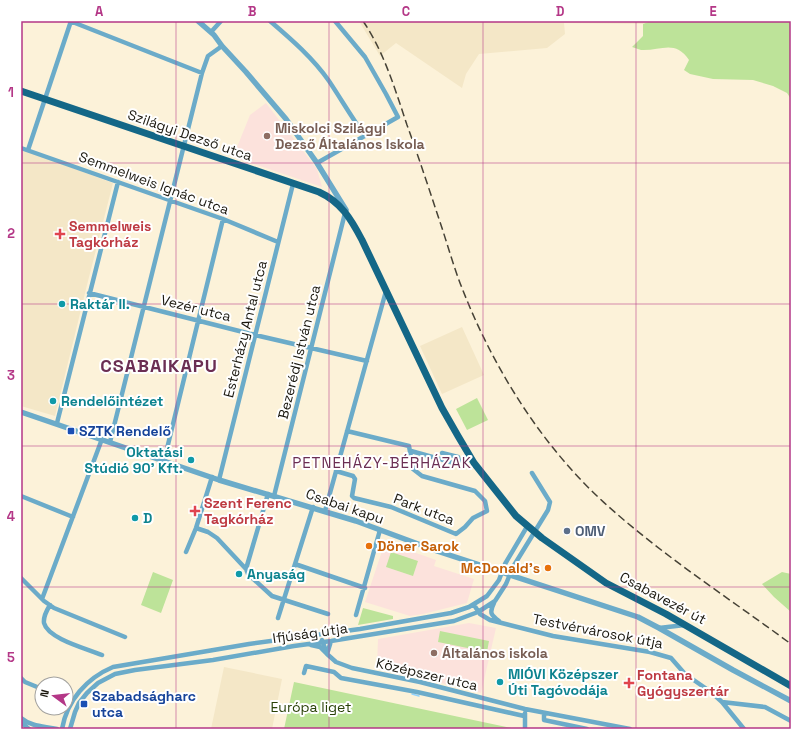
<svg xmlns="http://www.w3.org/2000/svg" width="812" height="750" font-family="'Space Grotesk',sans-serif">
<rect width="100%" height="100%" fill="#fcf2d9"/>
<!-- built -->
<path fill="#f4e7c7" d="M359,21H651L643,24L564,23L565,34L547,48L479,54L466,74L462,88L396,43L380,56Z
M21,149L113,183L87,285L55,416L21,406Z
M462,327L484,375L442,394L420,346Z
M224,667L282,679L272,729H211Z"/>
<!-- education -->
<path fill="#fce2dc" d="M266,103L317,169L322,187L233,157L250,115Z
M385,542L436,560L434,566L474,579L467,603L423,614L410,616L365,602Z
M469,623L496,628L481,693L377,667L378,639Z"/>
<!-- green -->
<path fill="#bde399" d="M651,21H791V99L787,93L773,86L753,80L713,79L690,74L684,70L689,60C675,39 661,51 641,50C638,49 635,48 632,47L643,36V24Z
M477,398L488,420L467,430L456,409Z
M391,552L418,561L413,576L386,567Z
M153,572L173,580L161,613L141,605Z
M782,572L791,574V612L774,597L762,584Z
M363,608L393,616V619L358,625Z
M440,631L489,641L487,652L438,642Z
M294,682L516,729H284Z"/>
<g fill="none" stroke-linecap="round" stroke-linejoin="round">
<!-- stream -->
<path stroke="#8fd2fe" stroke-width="1.5" d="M412,694L419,696"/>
<!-- minor -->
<path stroke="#6babc9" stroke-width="4.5" d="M70,21L202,73
M270,21C291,39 313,58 329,81C341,99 352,118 365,136
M211,32L221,21
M21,148L223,219L278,242
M28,150L71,21
M317,163L398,117L386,94L365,57L335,21
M89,293L255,335L367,361
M57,423L118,182
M110,442L202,73L208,56L222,46
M411,451L454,463L459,461L458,457L442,453
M164,461L223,219
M336,471L353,476L355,479L352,496L354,498L391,507L456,534L465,527L473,518L487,511L485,501L475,491L422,476L413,469L409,446L347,431
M219,480L293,184
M21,496L73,517
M274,496L345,213
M325,511L386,291
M196,528L208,532L217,538L246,569L248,574L272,596L328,614
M186,552L196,528L212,477
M295,564L365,588
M246,569L268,494
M21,578L44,601L54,608L125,637
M42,599L102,439
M494,603C489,613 491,615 499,621
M50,605C47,610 43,616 44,623C48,639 88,649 102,655
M474,605L480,614L490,620L553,636L650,652L671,658L685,674L711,692L722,702L744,729
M356,615L380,530
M278,618L313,507
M659,628L685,625
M322,640L327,654L336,662L352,668L420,682L525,709L630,729
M311,645L320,647L327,654L331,641
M304,673L306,666L334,672L341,678L417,692L524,716
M21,678L25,682L42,689
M722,702L765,707L791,721
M525,713V729
M544,713V720L587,729
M21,718C32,727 44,726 57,729
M22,722L23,724L29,729
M62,729C67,700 87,678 113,667L249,644L360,629L451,613L469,607L487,596L499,580L505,564L528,525
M70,729L75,712L79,703L87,693L98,683L115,674L135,670L213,660L294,646L331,641L454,621L478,612L495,601L506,584L513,567L548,510L550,502L532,473"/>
<!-- tertiary -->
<path stroke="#6babc9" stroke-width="5.5" d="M198,21L214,35L222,46L246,72L286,119L317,163L346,210
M21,412L219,480L356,521L437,551L638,617L659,628L733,670L791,701"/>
<!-- primary -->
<path stroke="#146787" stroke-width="7" d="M21,91L319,192C341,202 351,219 362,240L442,408L458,436L474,463L516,516L542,538L606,583L666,614L791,686"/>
<!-- rail -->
<path stroke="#464236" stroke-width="1.5" stroke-dasharray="8 4" stroke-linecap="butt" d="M363,21C384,52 395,89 407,125C419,158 430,192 441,225C448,246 454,268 462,288C492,365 538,440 598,497C657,552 726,596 791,644"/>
</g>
<!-- grid -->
<path fill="none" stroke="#b43787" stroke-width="1" stroke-opacity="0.55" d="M176,21V729M329,21V729M483,21V729M636,21V729M21,163H791M21,304H791M21,446H791M21,587H791"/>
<!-- markers -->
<g fill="#8d6e63" stroke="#fff" stroke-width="1.5">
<circle cx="267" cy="136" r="4"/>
<circle cx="434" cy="653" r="4"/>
</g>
<g fill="#e0444e" stroke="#fff" stroke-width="1.5">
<path d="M58 228h4v4h4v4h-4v4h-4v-4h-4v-4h4z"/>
<path d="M193 505h4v4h4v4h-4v4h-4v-4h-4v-4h4z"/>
<path d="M627 677h4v4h4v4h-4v4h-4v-4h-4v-4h4z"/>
</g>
<g fill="#0f9aa8" stroke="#fff" stroke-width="1.5">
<circle cx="62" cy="304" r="4"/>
<circle cx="53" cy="401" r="4"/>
<circle cx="191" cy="460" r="4"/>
<circle cx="135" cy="518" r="4"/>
<circle cx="239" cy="574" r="4"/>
<circle cx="500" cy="682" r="4"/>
</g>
<g fill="#1a4fb4" stroke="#fff" stroke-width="1.5">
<rect x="67" y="427" width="8" height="8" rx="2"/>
<rect x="80" y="700" width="8" height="8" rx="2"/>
</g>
<circle fill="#5c6f8a" stroke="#fff" stroke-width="1.5" cx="567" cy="531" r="4"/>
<g fill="#e8710a" stroke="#fff" stroke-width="1.5">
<circle cx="369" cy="546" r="4"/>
<circle cx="548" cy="568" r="4"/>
</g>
<g text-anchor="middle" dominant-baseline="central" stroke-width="4" stroke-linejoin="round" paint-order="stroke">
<!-- education labels -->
<g font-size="14" font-weight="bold" fill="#785e54" stroke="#fff" text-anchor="start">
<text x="275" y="128">Miskolci Szilágyi<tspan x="275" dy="16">Dezső Általános Iskola</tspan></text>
<text x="442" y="653">Általános iskola</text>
</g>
<!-- street labels -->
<g font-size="14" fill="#1a170e" stroke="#fff">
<text transform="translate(190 135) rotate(19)">Szilágyi Dezső utca</text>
<text transform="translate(154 183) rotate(20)">Semmelweis Ignác utca</text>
<text transform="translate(196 308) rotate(14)">Vezér utca</text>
<text transform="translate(245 329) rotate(-76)">Esterházy Antal utca</text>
<text transform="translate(299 352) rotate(-76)">Bezerédj István utca</text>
<text transform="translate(345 506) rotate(19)">Csabai kapu</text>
<text transform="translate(424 509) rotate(21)">Park utca</text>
<text transform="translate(663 598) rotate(28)">Csabavezér út</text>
<text transform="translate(598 631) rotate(11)">Testvérvárosok útja</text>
<text transform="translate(310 633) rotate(-8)">Ifjúság útja</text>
<text transform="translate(427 674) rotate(13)">Középszer utca</text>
</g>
<!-- health labels -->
<g font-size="14" font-weight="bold" fill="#be3a42" stroke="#fff" text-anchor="start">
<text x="69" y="226">Semmelweis<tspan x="69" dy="16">Tagkórház</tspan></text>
<text x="204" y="503">Szent Ferenc<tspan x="204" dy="16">Tagkórház</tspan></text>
<text x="637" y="675">Fontana<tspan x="637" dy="16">Gyógyszertár</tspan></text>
</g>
<!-- culture labels -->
<g font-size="14" font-weight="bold" fill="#0d838f" stroke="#fff" text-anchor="start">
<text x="70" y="304">Raktár II.</text>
<text x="61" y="401">Rendelőintézet</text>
<text x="183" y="452" text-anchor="end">Oktatási<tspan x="183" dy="16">Stúdió 90' Kft.</tspan></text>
<text x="143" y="518">D</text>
<text x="247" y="574">Anyaság</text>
<text x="508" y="674">MIÓVI Középszer<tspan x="508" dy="16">Úti Tagóvodája</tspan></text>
</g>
<!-- transit labels -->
<g font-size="14" font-weight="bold" fill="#164399" stroke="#fff" text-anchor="start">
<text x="79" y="431">SZTK Rendelő</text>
<text x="92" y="696">Szabadságharc<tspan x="92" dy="16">utca</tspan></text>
</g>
<!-- service labels -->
<g font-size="14" font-weight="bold" fill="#4e5e75" stroke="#fff" text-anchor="start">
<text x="575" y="531">OMV</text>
</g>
<!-- food labels -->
<g font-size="14" font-weight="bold" fill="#c56008" stroke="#fff" text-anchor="start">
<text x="377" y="546">Döner Sarok</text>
<text x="540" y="568" text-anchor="end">McDonald's</text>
</g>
<!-- park labels -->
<g font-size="14" fill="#2a4208" stroke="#fff">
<text x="311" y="707">Európa liget</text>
</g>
<!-- neighbourhood labels -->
<g font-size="15" letter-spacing="1" fill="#6b2e53" stroke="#fff">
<text x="382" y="462">PETNEHÁZY-BÉRHÁZAK</text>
</g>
<!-- district labels -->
<g font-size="18" font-weight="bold" letter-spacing="1" fill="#6b2e53" stroke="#fff">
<text x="159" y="365">CSABAIKAPU</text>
</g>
</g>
<!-- border -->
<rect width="812" height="750" fill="none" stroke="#ffffff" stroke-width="44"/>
<!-- north arrow -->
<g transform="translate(54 696) rotate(285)"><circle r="19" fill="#ffffff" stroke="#a3a29f"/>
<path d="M0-3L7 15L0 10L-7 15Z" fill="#b43787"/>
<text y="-6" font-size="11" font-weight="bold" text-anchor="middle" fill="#1a170e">N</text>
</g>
<rect x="22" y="22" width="768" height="706" fill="none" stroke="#b43787" stroke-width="1.5"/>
<g font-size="13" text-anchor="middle" font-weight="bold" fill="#b43787">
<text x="99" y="16">A</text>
<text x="252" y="16">B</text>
<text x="406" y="16">C</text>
<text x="560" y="16">D</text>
<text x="713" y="16">E</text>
<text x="11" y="97">1</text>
<text x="11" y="238">2</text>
<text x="11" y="380">3</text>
<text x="11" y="521">4</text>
<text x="11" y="662">5</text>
</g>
</svg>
